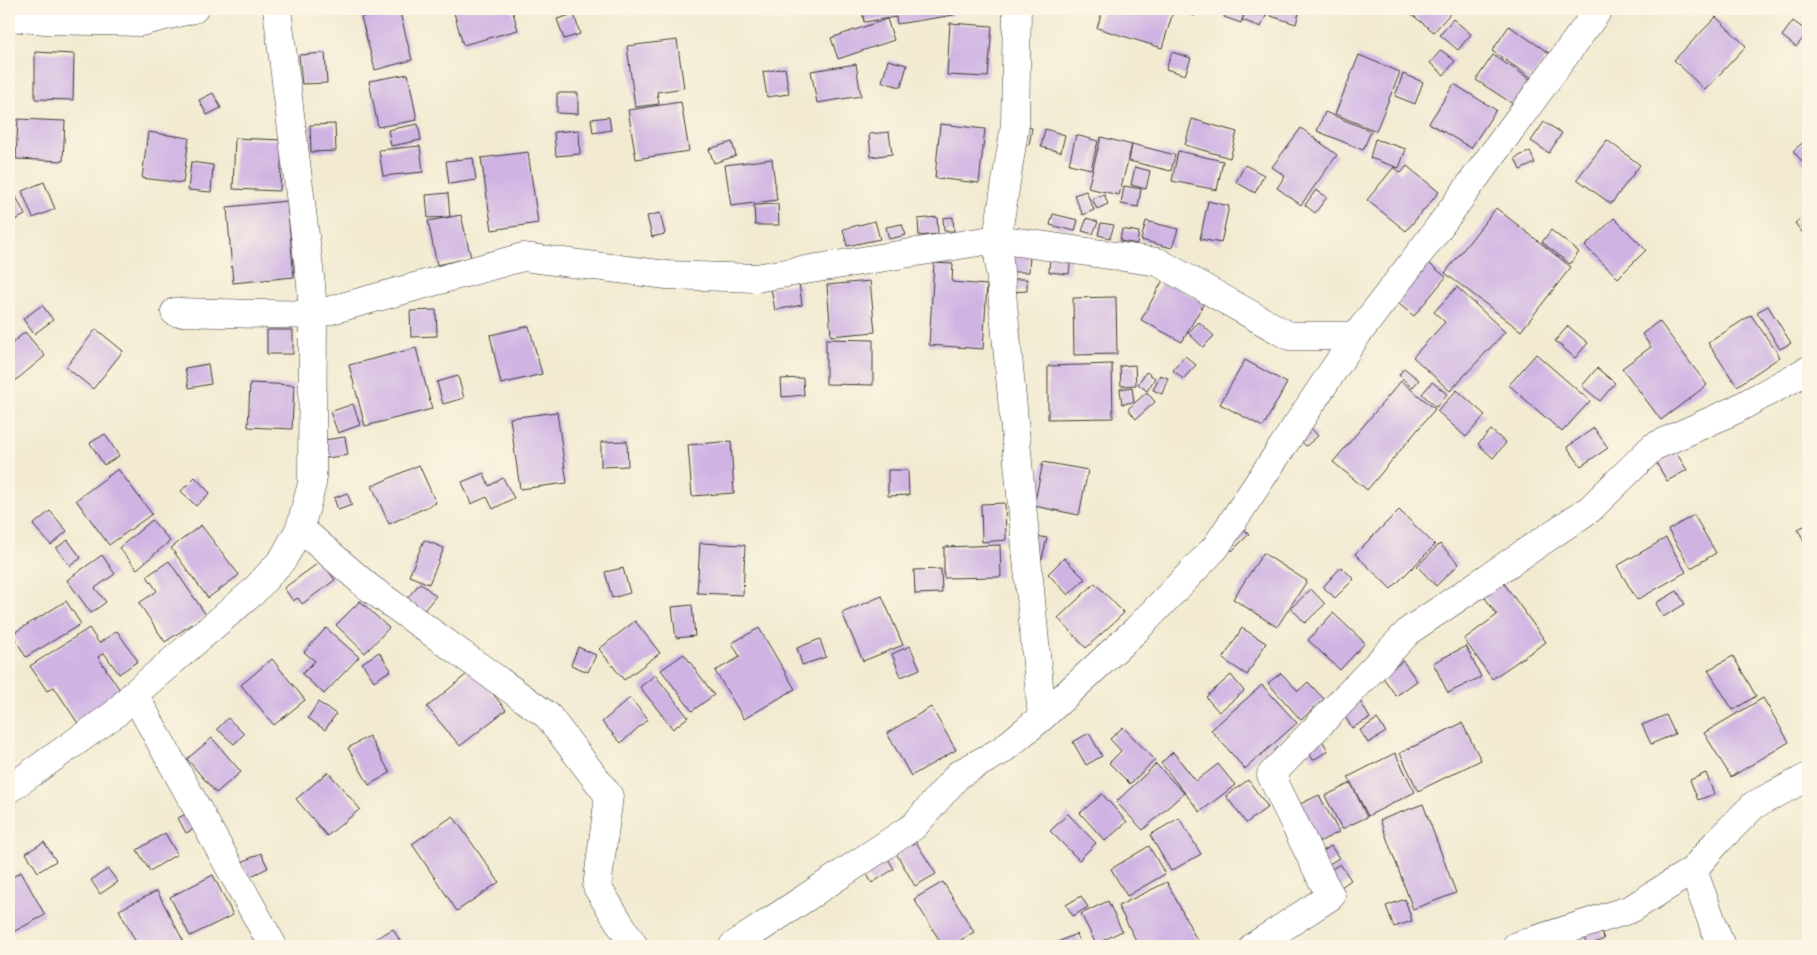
<svg xmlns="http://www.w3.org/2000/svg" width="1817" height="955" font-family="'Old Standard TT',serif">
<rect width="100%" height="100%" fill="#fcf5e5"/>
<filter id="ink" filterUnits="userSpaceOnUse"><feTurbulence type="fractalNoise" baseFrequency=".02" numOctaves="2"/><feDisplacementMap in="SourceGraphic" scale="10" xChannelSelector="R" yChannelSelector="G"/><feConvolveMatrix kernelMatrix="1 2 1 2 8 2 1 2 1" color-interpolation-filters="sRGB"/></filter>
<filter id="wash" filterUnits="userSpaceOnUse"><feTurbulence type="fractalNoise" baseFrequency=".0096" numOctaves="4" result="noise"/><feDisplacementMap in="SourceGraphic" scale="20" xChannelSelector="R" yChannelSelector="G"/><feGaussianBlur stdDeviation="1.12" result="paint"/><feColorMatrix in="noise" values="0 0 0 0 0 0 0 0 0 0 0 0 0 0 0 0 0 1.4 0 .05"/><feComposite in="paint" operator="in"/></filter>
<g filter="url(#wash)">
<rect width="100%" height="100%" fill="#f2ebd2"/>
<g id="blocks">
<!-- building -->
<path fill="#cfb4e3" d="M392,9H399L412,60L375,70L361,17Z
M453,9H512L518,30L463,45Z
M862,9H953L954,15L897,24L896,17L864,22Z
M1103,9H1174L1162,48L1097,28Z
M1176,9H1197L1195,16Z
M1227,9H1246L1241,23L1224,17Z
M1247,9H1269L1261,27L1242,20Z
M1273,9H1286L1299,13L1296,24L1271,16Z
M1405,9H1454L1434,32Z
M574,14L580,34L564,39L557,19Z
M1716,17L1746,46L1705,90L1674,60Z
M887,19L894,40L838,59L831,38Z
M1453,19L1471,34L1458,50L1440,35Z
M1793,21L1808,32L1796,47L1782,36Z
M950,23L992,26L988,77L947,75Z
M1509,26L1549,53L1532,78L1492,51Z
M677,40L684,88L657,92L659,104L635,107L627,46Z
M1441,50L1455,61L1444,75L1430,63Z
M35,52L74,54L73,100L35,99Z
M1172,52L1191,58L1185,75L1166,69Z
M325,53L327,83L302,84L299,55Z
M1359,55L1400,72L1376,131L1335,114Z
M1493,55L1533,81L1516,106L1476,80Z
M888,60L907,65L901,87L882,82Z
M856,64L861,96L817,103L811,71Z
M785,68L789,94L767,97L763,72Z
M408,74L417,120L378,127L369,81Z
M1403,74L1423,82L1415,104L1395,96Z
M1454,84L1496,110L1471,148L1429,123Z
M213,93L221,108L207,115L199,100Z
M557,93H578V114L557,113Z
M681,102L689,151L636,159L628,110Z
M1325,112L1371,131L1363,150L1317,131Z
M609,117L611,130L593,133L591,119Z
M18,119L65,121L63,161L16,159Z
M1192,119L1237,132L1230,158L1185,145Z
M9,120L14,134L9,135Z
M1544,122L1562,133L1549,153L1531,141Z
M335,124L336,151L311,152L310,125Z
M418,124L421,140L391,146L388,130Z
M940,124L985,129L979,183L935,178Z
M1018,125L1032,128L1029,145L1015,142Z
M1301,128L1337,155L1301,205L1277,188L1285,176L1272,167Z
M1045,129L1065,135L1061,152L1041,147Z
M579,130L580,154L556,156L554,132Z
M148,132L189,138L183,183L142,178Z
M889,132L892,154L871,157L869,134Z
M1076,135L1098,141L1091,169L1069,164Z
M1101,137L1132,145L1119,195L1088,188Z
M235,138L282,140L280,191L233,189Z
M1808,138V168L1793,151Z
M1375,139L1406,149L1399,168L1370,158Z
M1607,140L1640,165L1611,204L1577,179Z
M732,142L736,156L714,163L709,149Z
M1132,144L1175,155L1171,171L1129,161Z
M420,146L423,172L383,176L379,150Z
M1178,151L1223,161L1217,190L1172,181Z
M1530,151L1535,163L1520,170L1515,158Z
M528,152L538,223L492,230L481,158Z
M473,158L476,180L449,184L446,161Z
M772,159L777,200L731,206L725,165Z
M191,162L213,165L211,192L188,190Z
M1245,165L1264,175L1255,193L1236,182Z
M1407,166L1439,192L1406,231L1367,200L1394,167L1401,173Z
M1135,167L1150,171L1146,189L1131,185Z
M9,182L25,215L9,223Z
M44,182L55,209L33,218L22,191Z
M1124,186L1141,189L1138,207L1121,204Z
M1316,190L1327,197L1315,213L1305,205Z
M1086,191L1094,210L1083,215L1074,195Z
M448,193L450,217L428,218L426,195Z
M1104,194L1108,204L1097,209L1092,199Z
M287,201L294,277L233,283L227,207Z
M1208,201L1229,206L1221,243L1200,239Z
M778,204L779,225H755L754,205Z
M1496,208L1571,267L1521,331L1445,273Z
M660,213L665,234L652,237L647,216Z
M1808,213V240L1795,223Z
M1053,214L1078,220L1075,231L1050,225Z
M461,215L471,258L437,265L428,221Z
M937,217L938,234L919,236L918,219Z
M953,217L954,231H944L943,218Z
M1087,218L1098,222L1093,234L1082,231Z
M1614,218L1646,250L1618,278L1585,246Z
M875,221L880,239L847,246L843,229Z
M1146,221L1178,229L1172,248L1141,240Z
M1101,223L1114,225L1110,238L1098,235Z
M902,224L906,235L889,239L886,227Z
M1122,229L1139,232L1137,244L1120,241Z
M1551,230L1579,252L1570,264L1542,242Z
M1011,251L1030,253L1029,272H1011Z
M1050,255L1071,256L1069,274L1049,272Z
M1426,261L1446,277L1414,316L1394,300Z
M934,263L953,264L952,282L987,285L983,349L929,345Z
M1010,279H1027V291L1010,292Z
M1163,280L1204,303L1182,342L1141,320Z
M870,281L875,332L831,336L827,285Z
M799,283L802,305L775,310L771,288Z
M1457,287L1505,332L1450,391L1413,357L1445,322L1434,312Z
M1116,297L1117,354L1074,355L1073,298Z
M42,305L53,320L34,334L23,319Z
M1768,306L1791,343L1780,349L1757,312Z
M436,310L437,336L411,337L410,311Z
M1751,315L1780,357L1737,386L1708,343Z
M1659,321L1707,385L1661,420L1622,368L1651,347L1642,334Z
M1199,322L1214,336L1203,347L1188,333Z
M529,326L542,374L501,384L490,335Z
M1568,326L1588,343L1575,358L1555,341Z
M96,329L123,351L93,389L66,367Z
M267,330H293V354H267Z
M25,332L45,356L9,386V346Z
M826,339L873,340V385L826,384Z
M416,348L432,409L365,426L349,365Z
M1536,354L1590,401L1562,432L1509,385Z
M1185,356L1196,365L1183,379L1173,370Z
M1245,360L1287,383L1263,427L1220,404Z
M208,364L211,384L189,388L185,368Z
M1112,364L1113,418L1048,419V366Z
M1135,365L1136,385L1121,386L1120,366Z
M1404,368L1419,380L1412,388L1399,375Z
M1597,368L1615,383L1600,401L1582,386Z
M1146,372L1155,378L1147,391L1138,384Z
M1160,375L1168,378L1162,394L1153,390Z
M458,376L464,398L443,404L437,382Z
M803,378L804,395L782,397L781,379Z
M1401,381L1435,409L1367,490L1333,462Z
M1432,382L1447,394L1436,407L1422,394Z
M250,383L294,385L292,429L248,427Z
M1132,387L1134,402L1122,404L1120,389Z
M1457,390L1485,415L1466,437L1437,411Z
M1147,392L1155,402L1136,419L1128,409Z
M353,404L360,425L338,433L330,412Z
M557,412L567,483L520,489L510,418Z
M1311,428L1318,436L1306,446L1299,439Z
M1594,428L1608,448L1581,466L1567,447Z
M1491,430L1506,443L1493,458L1478,444Z
M105,434L119,456L104,465L90,443Z
M345,437L348,455L327,458L324,440Z
M627,441L628,466L601,467V442Z
M731,441L734,493L692,496L688,445Z
M1672,446L1687,470L1667,481L1653,457Z
M1043,462L1088,470L1079,515L1034,506Z
M419,465L436,503L389,524L372,486Z
M118,469L152,514L109,545L76,500Z
M888,470H908L909,495L888,496Z
M484,473L489,486L503,478L514,498L493,509L487,497L471,504L462,482Z
M195,477L210,493L196,506L181,491Z
M347,493L352,505L338,510L334,498Z
M1005,503L1006,540L982,542L981,504Z
M1399,510L1435,545L1391,589L1355,554Z
M50,511L67,531L51,545L33,525Z
M1694,515L1716,553L1691,568L1668,530Z
M1232,517L1249,534L1232,551L1216,533Z
M152,520L170,541L137,569L119,548Z
M1808,524V550L1798,529Z
M201,525L239,575L208,598L171,548Z
M1031,535L1047,538L1042,559L1027,555Z
M1666,538L1686,572L1637,600L1617,566Z
M68,540L81,558L70,566L56,548Z
M424,540L444,548L429,584L409,576Z
M700,543L745,545L743,595L697,593Z
M1440,544L1459,564L1436,586L1417,566Z
M1000,545L1001,577L944,578V547Z
M1263,553L1307,581L1277,627L1233,599Z
M102,555L115,574L95,588L106,602L91,613L67,580Z
M1064,558L1085,579L1068,595L1048,574Z
M169,561L206,615L165,642L139,603L157,591L147,576Z
M321,561L335,580L302,604L298,598L293,601L284,588Z
M1341,567L1354,579L1335,598L1323,587Z
M623,568L630,593L612,598L605,572Z
M941,569L942,593L915,594L914,570Z
M1500,578L1546,642L1492,679L1464,639L1497,615L1481,592Z
M420,583L436,596L420,615L404,602Z
M1095,583L1124,613L1086,648L1058,618Z
M1311,589L1325,604L1305,623L1291,608Z
M1677,591L1685,604L1663,617L1656,603Z
M882,596L903,645L863,661L842,613Z
M66,601L81,624L26,657L12,634Z
M360,601L389,628L365,653L336,625Z
M692,605L695,636L676,638L672,607Z
M1333,613L1365,643L1340,670L1308,640Z
M635,621L660,653L624,680L599,649Z
M89,628L99,643L117,631L138,661L119,674L104,653L98,657L124,696L79,725L54,687L47,691L30,666Z
M326,628L359,657L324,694L302,674L315,661L304,652Z
M759,628L795,689L744,719L715,671L740,657L732,643Z
M1242,628L1266,643L1247,675L1223,659Z
M820,639L826,657L802,665L797,648Z
M910,646L920,669L901,677L892,654Z
M1466,646L1481,677L1448,693L1433,663Z
M578,647L596,655L588,672L571,665Z
M379,652L391,670L374,681L362,663Z
M684,654L714,695L692,711L661,670Z
M1733,656L1756,696L1733,710L1708,670Z
M272,659L305,700L274,725L241,685Z
M1403,661L1417,681L1396,696L1382,676Z
M473,669L506,710L460,746L427,707Z
M1281,673L1298,691L1308,682L1324,699L1301,720L1268,683Z
M655,675L688,717L673,729L640,687Z
M1231,675L1244,691L1219,712L1206,697Z
M1262,685L1297,723L1245,769L1211,730Z
M630,698L648,719L621,743L602,722Z
M1763,698L1789,742L1731,777L1704,733Z
M1360,701L1370,718L1352,728L1342,712Z
M318,702L336,714L325,730L308,718Z
M931,707L956,750L911,776L887,733Z
M1666,715L1675,734L1651,744L1642,725Z
M228,718L244,734L234,744L217,729Z
M1377,719L1386,732L1368,743L1360,730Z
M1462,723L1481,760L1418,791L1400,753Z
M1123,727L1155,760L1130,784L1109,763L1121,751L1110,739Z
M1089,733L1102,756L1086,765L1073,742Z
M369,736L390,773L369,785L348,748Z
M212,738L241,772L216,793L187,759Z
M1321,738L1328,751L1313,760L1306,747Z
M1173,752L1196,781L1218,764L1235,785L1200,812L1161,763Z
M1395,753L1415,792L1368,816L1348,777Z
M1156,764L1184,793L1143,830L1116,802Z
M328,772L360,809L327,836L296,799Z
M1706,773L1714,794L1698,800L1690,780Z
M1248,780L1268,807L1246,823L1226,796Z
M1351,783L1367,817L1342,829L1325,796Z
M1102,794L1127,822L1105,841L1080,813Z
M1319,795L1339,832L1317,843L1298,805Z
M1423,804L1456,893L1413,909L1380,820Z
M190,812L198,827L186,833L178,818Z
M1068,814L1096,843L1079,860L1050,831Z
M453,816L499,882L457,911L412,844Z
M1179,818L1201,854L1171,871L1150,835Z
M165,833L177,854L150,871L137,850Z
M44,842L56,861L38,872L26,853Z
M916,842L936,874L915,886L896,853Z
M1149,846L1165,874L1127,896L1111,869Z
M1331,846L1339,858L1324,867L1317,855Z
M261,853L268,868L249,877L242,862Z
M886,855L894,869L872,883L863,868Z
M1340,864L1351,880L1337,890L1326,873Z
M108,869L118,882L100,894L91,880Z
M21,872L45,915L9,934V879Z
M213,875L233,915L190,936L170,897Z
M943,882L974,932L951,946H943L914,899Z
M1167,882L1200,946H1139L1118,906Z
M157,891L186,946H165L162,940L150,946H138L119,910Z
M1081,896L1088,907L1073,916L1066,905Z
M1405,899L1412,921L1394,927L1386,906Z
M1108,901L1122,931L1096,944L1081,914Z
M1597,922L1604,939L1588,946L1580,930Z
M393,929L403,946H362Z
M1076,934L1081,946H1049Z"/>
</g>
</g>
<g filter="url(#ink)">
<use href="#blocks" fill-opacity="0" stroke="#3c3b37" stroke-width="1"/>
<g fill="none" stroke-linecap="round" stroke-linejoin="round">
<defs>
<path id="minor" d="M1017,9L1015,125L997,239L1042,717
M9,17L46,20L141,22L194,9
M175,312L313,315L523,257L667,275L756,278L997,239L1158,262L1289,336H1356
M300,528L367,586L548,716L609,796L597,887L634,946
M134,694L273,946
M9,789L115,714L134,694L253,592L283,559L300,528L312,484L313,315L311,284L277,9
M1693,870L1721,946
M733,946L914,826L959,774L1001,751L1042,717L1136,630L1215,548L1356,336L1434,234L1599,9
M1254,946L1331,896L1322,880L1271,775L1410,630L1590,509L1653,447L1735,410L1808,370
M1516,946L1631,909L1693,870L1717,842L1754,805L1808,777"/>
</defs>
<!-- minor casing -->
<use href="#minor" stroke="#3c3b37" stroke-width="29"/>
<!-- minor -->
<use href="#minor" stroke="#fff" stroke-width="28"/>
</g>
</g>
<!-- margin -->
<rect width="1817" height="955" fill="none" stroke="#fcf5e5" stroke-width="30"/>
</svg>
